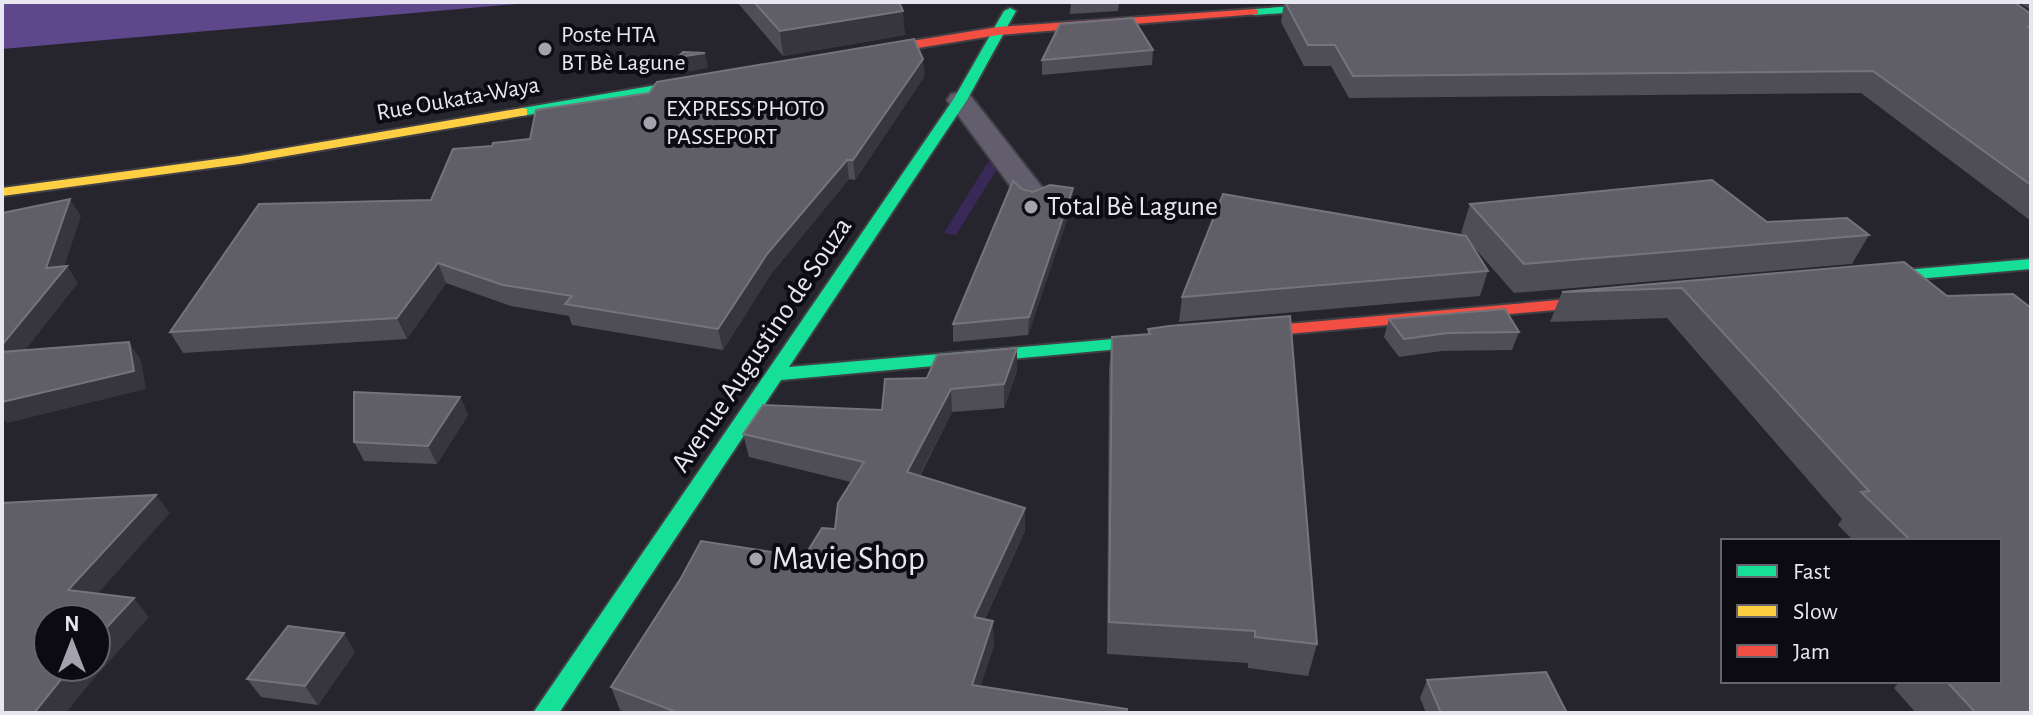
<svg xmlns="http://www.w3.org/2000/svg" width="2033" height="715" font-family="'Alegreya Sans',sans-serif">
<rect width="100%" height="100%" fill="#26242c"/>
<!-- green -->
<path fill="#392958" d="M988,162L1000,164L956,235L944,233Z"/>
<!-- water -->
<path fill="#5e478b" d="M2,2H539L2,49Z"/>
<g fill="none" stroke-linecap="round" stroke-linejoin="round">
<defs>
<path id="lane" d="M960,92L969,94L1045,191L1049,197L1045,203L1034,206L1023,203L947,100L951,94Z"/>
<path id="fast" d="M1350,2H1405L1399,5L1254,15L1248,12L1254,9Z
M1010,8L1016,11L967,100L789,367L1276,325L1282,326L1285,330L1282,334L781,380L559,713H533L953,100L1004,11Z
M710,76L716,80L714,83L522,116L515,112L522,108Z
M2031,259V269L1859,284L1851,279L1859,274Z"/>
<path id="slow" d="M522,108L527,109V115L240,164L2,196V188L240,156Z"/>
<path id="jam" d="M1254,9L1258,10V14L998,35L856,58L850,54L856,50L998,27Z
M1616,295L1622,296L1624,300L1622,304L1276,335L1267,330L1276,325Z"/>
</defs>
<!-- lane casing -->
<use href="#lane" stroke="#424047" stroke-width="4"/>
<!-- fast casing -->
<use href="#fast" stroke="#424047" stroke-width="4"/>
<!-- slow casing -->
<use href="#slow" stroke="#424047" stroke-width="4"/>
<!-- jam casing -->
<use href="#jam" stroke="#424047" stroke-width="4"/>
<!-- lane -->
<use href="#lane" fill="#625e6e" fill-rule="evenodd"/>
<!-- fast -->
<use href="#fast" fill="#16e098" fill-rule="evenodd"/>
<!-- slow -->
<use href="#slow" fill="#ffcf43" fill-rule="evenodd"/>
<!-- jam -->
<use href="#jam" fill="#f24e42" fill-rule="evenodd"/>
</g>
<!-- wall -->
<path fill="#4f4d55" d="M737,2H899L905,35L783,56Z
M1071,2H1119L1118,11L1070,14Z
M1284,2L2031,14V221L1861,93L1349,98L1331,66H1304L1281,22Z
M2018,2H2031V10Z
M1153,50L1152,65L1042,75V60Z
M923,59L924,77L855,180L849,179L771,274L723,350L572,325L569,316L511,306L446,283L407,339L183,353L170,332L431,200L492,146Z
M1022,189L1072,205L1028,335L953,342V324Z
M1470,204L1767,222L1869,235L1852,264L1514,293L1471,244L1488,271L1480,296L1179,322L1182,297L1464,236L1461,233Z
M1904,262L1947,296L2013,294L2031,308V713H1916L1894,688L1900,681H1999V541H1854L1838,525L1842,519L1667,318L1550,322L1562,292Z
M1389,319L1519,332L1512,350L1442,351L1399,357L1384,337Z
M1148,329L1317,644L1308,676L1248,668V663L1107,654L1109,368L1112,337L1148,334Z
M1017,371L1004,408L952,412L920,476L1025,508V531L985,619L994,645L980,687L1127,713H628L620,710L611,687L804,557L835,529L851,482L749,457L743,434L882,410L927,378Z
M460,397L468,415L437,464L364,461L354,442Z
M355,652L318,705L261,697L247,679Z
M1427,680L1567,713H1426L1420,698Z"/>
<!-- shaded-wall -->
<path fill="#38363d" d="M903,11L905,35L783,56L780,31Z
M705,53L708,68L682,73L678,57Z
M923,59L924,77L855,180L853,160Z
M847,160L849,179L771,274L723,350L718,329L767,254Z
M1073,188L1072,205L1028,335L1029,317Z
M70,199L81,216L63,270L67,266L78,283L9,371L2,361V345L46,268Z
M438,263L446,283L407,339L397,318Z
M129,342L141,360L146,389L7,423L2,417V402Z
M1017,348V371L1004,408V384Z
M951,389L952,412L909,496L907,472Z
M460,397L468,415L437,464L428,446Z
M156,495L170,513L84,609L68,590Z
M1025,508V531L975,640L974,617Z
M134,598L149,617L90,683L66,713H34L71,667H96V639Z
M993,621L994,645L973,709L972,685Z
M344,633L355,652L318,705L305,686Z"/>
<!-- building -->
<path fill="#605e66" stroke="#75737b" stroke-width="2" d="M754,2H899L903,11L780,31Z
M1285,2H2014L2031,14V27H2028L2031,29V185L1873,71L1353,76L1335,45H1308Z
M1133,18L1153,50L1042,60L1060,24Z
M914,39L923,59L853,160H847L767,254L718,329L565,304L572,296L503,285L438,263L397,318L170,332L259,204L431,200L453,149L492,146L493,143L530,139L536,110L649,93L657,82Z
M683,52L705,53L678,57Z
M1712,180L1767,222L1847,218L1869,235L1524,264L1470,204Z
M1013,181L1022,189L1033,192L1050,185L1073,188L1029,317L953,324Z
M1223,194L1466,236L1488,271L1182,297Z
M70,199L46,268L67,266L2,345V213Z
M1904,262L1947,296L2013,294L2031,308V713H1976L1946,681H1999V541H1911L1861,492L1869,491L1682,288L1562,292Z
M1505,309L1519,332L1448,333L1404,339L1389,319Z
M1290,316L1317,644L1255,637V631L1109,622L1112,337L1150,334L1148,329L1169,326Z
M129,342L134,371L2,402V352Z
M1017,348L1004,384L951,389L907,472L1025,508L974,617L993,621L972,685L1127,709L1126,713H679L611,687L681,578L701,541L804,557L822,528L835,529L838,503L864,462L743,434L763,405L882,410L885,379L927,378L937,355Z
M354,392L460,397L428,446L354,442Z
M156,495L68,590L134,598L96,639V619H48V667H71L34,713H2V503Z
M288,626L344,633L305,686L247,679Z
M1546,672L1567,713H1441L1427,680Z"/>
<!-- markers -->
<g fill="#a4a2ac" stroke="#0d0b12" stroke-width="3">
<circle cx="545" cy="49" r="8"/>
<circle cx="650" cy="123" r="8"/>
<circle cx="1031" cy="207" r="8"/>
<circle cx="756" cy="559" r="8"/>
</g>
<g text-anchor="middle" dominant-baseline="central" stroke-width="8" stroke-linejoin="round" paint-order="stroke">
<!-- far-poi labels -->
<g font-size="24" fill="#e8e6f1" stroke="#0d0b12" text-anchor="start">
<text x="561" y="35">Poste HTA<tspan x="561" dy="28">BT Bè Lagune</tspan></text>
<text x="666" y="109">EXPRESS PHOTO<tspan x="666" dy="28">PASSEPORT</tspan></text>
</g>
<!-- far-street labels -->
<g font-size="24" fill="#e8e6f1" stroke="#0d0b12">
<text transform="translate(458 99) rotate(-10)">Rue Oukata-Waya</text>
</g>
<!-- poi labels -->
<g font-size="28" fill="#e8e6f1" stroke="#0d0b12" text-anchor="start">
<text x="1047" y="207">Total Bè Lagune</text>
</g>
<!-- street labels -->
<g font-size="28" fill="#e8e6f1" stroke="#0d0b12">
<text transform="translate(762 345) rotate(-56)">Avenue Augustino de Souza</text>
</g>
<!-- near-poi labels -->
<g font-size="34" fill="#e8e6f1" stroke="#0d0b12" text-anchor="start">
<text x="772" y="559">Mavie Shop</text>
</g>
</g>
<!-- border -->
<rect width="2033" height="715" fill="none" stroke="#e8e6f1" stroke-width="8"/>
<!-- legend -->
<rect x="1721" y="539" width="280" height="144" fill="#0d0b12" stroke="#65636b" stroke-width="2"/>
<rect x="1737" y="565" width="40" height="12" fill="#16e098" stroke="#65636b" stroke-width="2"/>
<text x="1793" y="579" font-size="24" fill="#e8e6f1">Fast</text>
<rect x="1737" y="605" width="40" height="12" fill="#ffcf43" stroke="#65636b" stroke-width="2"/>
<text x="1793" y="619" font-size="24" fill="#e8e6f1">Slow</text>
<rect x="1737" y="645" width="40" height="12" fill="#f24e42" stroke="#65636b" stroke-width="2"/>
<text x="1793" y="659" font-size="24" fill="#e8e6f1">Jam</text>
<!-- north arrow -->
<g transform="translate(72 643)"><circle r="38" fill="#0d0b12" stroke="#65636b" stroke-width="2"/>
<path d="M0-6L14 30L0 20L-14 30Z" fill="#a4a2ac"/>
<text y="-12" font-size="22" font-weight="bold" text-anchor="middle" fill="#e8e6f1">N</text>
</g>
</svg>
